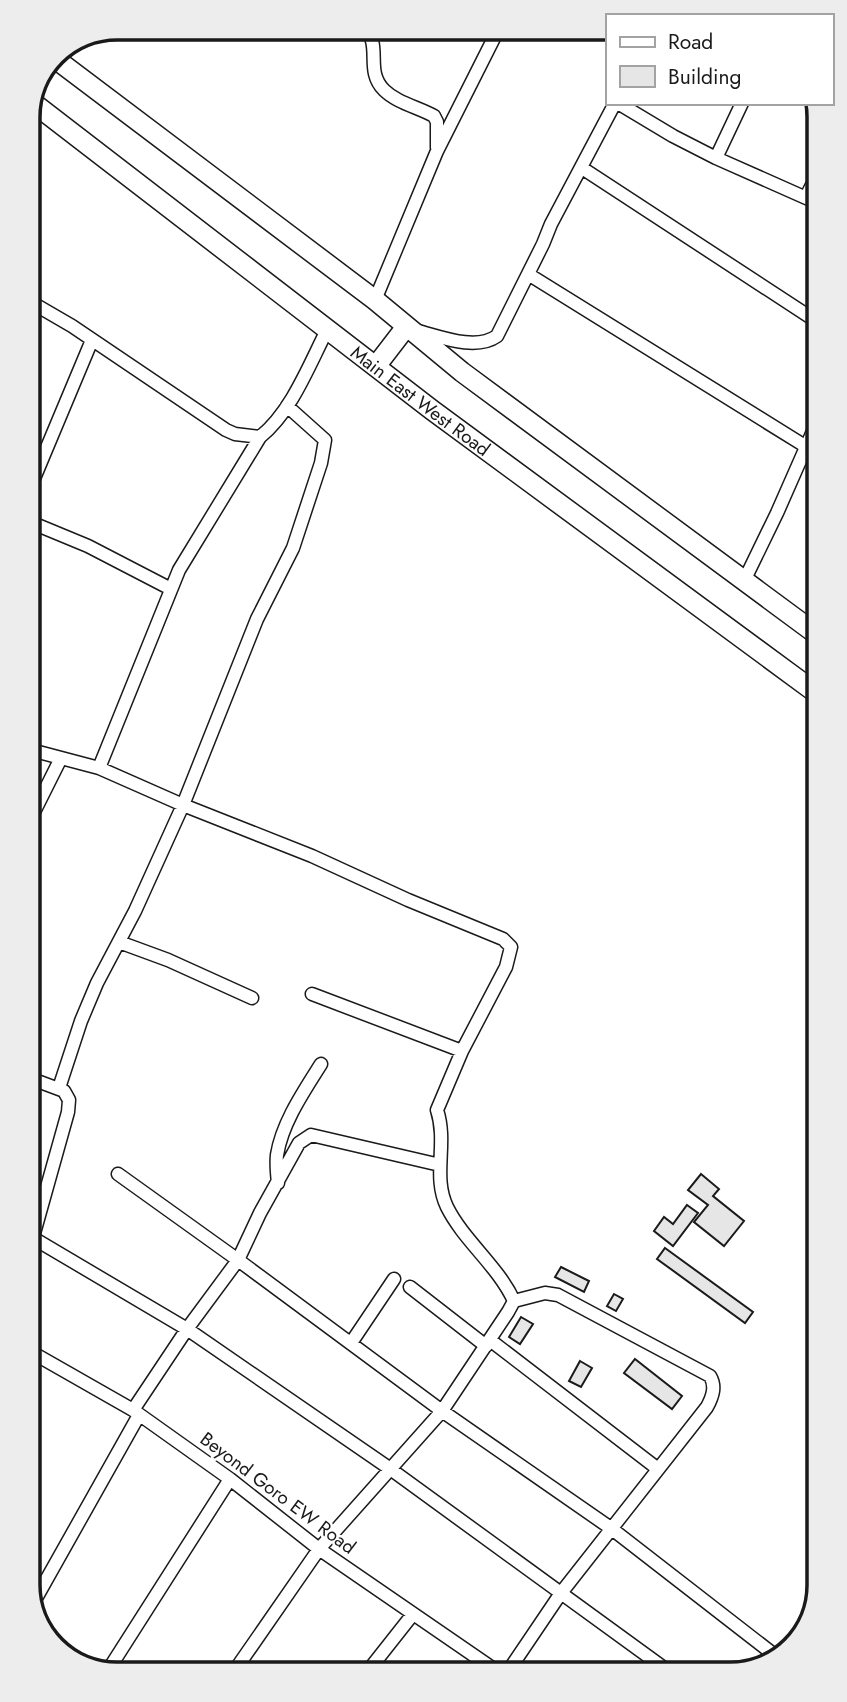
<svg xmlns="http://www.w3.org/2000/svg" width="847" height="1702" font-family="Jost,sans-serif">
<rect width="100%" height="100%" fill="#fff"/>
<!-- building -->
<path fill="#e6e6e6" stroke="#1a1a1a" stroke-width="2" d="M701,1174L719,1189L713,1196L744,1221L724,1246L694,1222L708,1205L688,1190Z
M687,1205L698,1213L673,1246L654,1231L664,1217L673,1224Z
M665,1248L753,1312L745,1323L657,1259Z
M561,1267L589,1281L584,1292L555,1277Z
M614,1294L623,1299L616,1311L607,1306Z
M521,1317L533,1324L520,1344L509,1337Z
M635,1359L682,1396L672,1409L624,1373Z
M580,1361L592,1368L581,1387L569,1381Z"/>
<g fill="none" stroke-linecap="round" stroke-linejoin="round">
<defs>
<path id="minor" d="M364,28C383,45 364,70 384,90C397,103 418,107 434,116L437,122V148
M618,103L673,136L716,158L813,201
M716,158L742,103
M582,168L813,319
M806,197L813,183
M528,274L805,446
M375,300L437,151L499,28
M29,301L72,326L226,430L235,434L260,437
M418,331C441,337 476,351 497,336L543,244L551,224L615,103
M30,488L92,340
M30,522L88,546L171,589
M744,581L777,513L814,429
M31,750L99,768L183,805L312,856L408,900L503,939L511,947L506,967L462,1051L437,1110C448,1144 432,1176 447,1207C464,1241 498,1266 514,1301L508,1312L442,1411L319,1549L233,1673
M99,768L179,570L260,437C292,411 309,365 328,328
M31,818L61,758
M119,942L168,960L252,998
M312,994L462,1051
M32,1079L64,1091L69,1100L68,1112L33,1237
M59,1088L81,1021L97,983L135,911L183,805L257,619L293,548L321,463L325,440L287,406
M118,1174L238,1260L442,1411L612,1529L777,1657
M278,1183C277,1174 276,1164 277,1155C282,1123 304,1091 321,1064
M33,1238L187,1329L389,1468L664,1668
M410,1287L486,1346
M490,1340L658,1469
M351,1343L394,1279
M33,1353L133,1410L230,1479L319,1549L495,1670
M133,1410L187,1329L238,1260L260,1213L299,1143L311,1135L440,1165
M35,1600L139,1415
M509,1670L561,1593L707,1407C713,1396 716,1386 710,1376L558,1295L545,1293L514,1301
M368,1671L413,1614
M107,1672L230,1479"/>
<g id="primary">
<path d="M53,57L375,300L462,372L815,633"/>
<path id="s1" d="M32,102L432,410L815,692"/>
<path d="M376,366L406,327"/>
</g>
</defs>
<!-- minor casing -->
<use href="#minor" stroke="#1a1a1a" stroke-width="15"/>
<!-- primary casing -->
<use href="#primary" stroke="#1a1a1a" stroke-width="22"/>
<!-- minor -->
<use href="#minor" stroke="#fff" stroke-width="12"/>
<!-- primary -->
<use href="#primary" stroke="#fff" stroke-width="19"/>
</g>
<g text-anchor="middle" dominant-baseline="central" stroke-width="5" stroke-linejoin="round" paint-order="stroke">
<!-- street labels -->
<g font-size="19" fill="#1a1a1a" stroke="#fff">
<text stroke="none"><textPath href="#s1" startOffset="490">Main East West Road</textPath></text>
<text transform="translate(278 1493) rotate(37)">Beyond Goro EW Road</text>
</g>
</g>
<!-- crop -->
<path d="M0 0H847V1702H0ZM117 40H730A77 77 0 0 1 807 117V1585A77 77 0 0 1 730 1662H117A77 77 0 0 1 40 1585V117A77 77 0 0 1 117 40Z" fill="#ededed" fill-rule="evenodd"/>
<path fill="none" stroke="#1a1a1a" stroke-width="3.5" d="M117 40H730A77 77 0 0 1 807 117V1585A77 77 0 0 1 730 1662H117A77 77 0 0 1 40 1585V117A77 77 0 0 1 117 40Z"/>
<!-- legend -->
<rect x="606" y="14" width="228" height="91" fill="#ffffff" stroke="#a3a3a3" stroke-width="2"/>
<rect x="620" y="37" width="35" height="10" fill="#ffffff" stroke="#a3a3a3" stroke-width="2"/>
<text x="668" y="49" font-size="21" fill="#1a1a1a">Road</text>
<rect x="620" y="66" width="35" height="21" fill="#e6e6e6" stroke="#a3a3a3" stroke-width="2"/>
<text x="668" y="84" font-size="21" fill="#1a1a1a">Building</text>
</svg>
